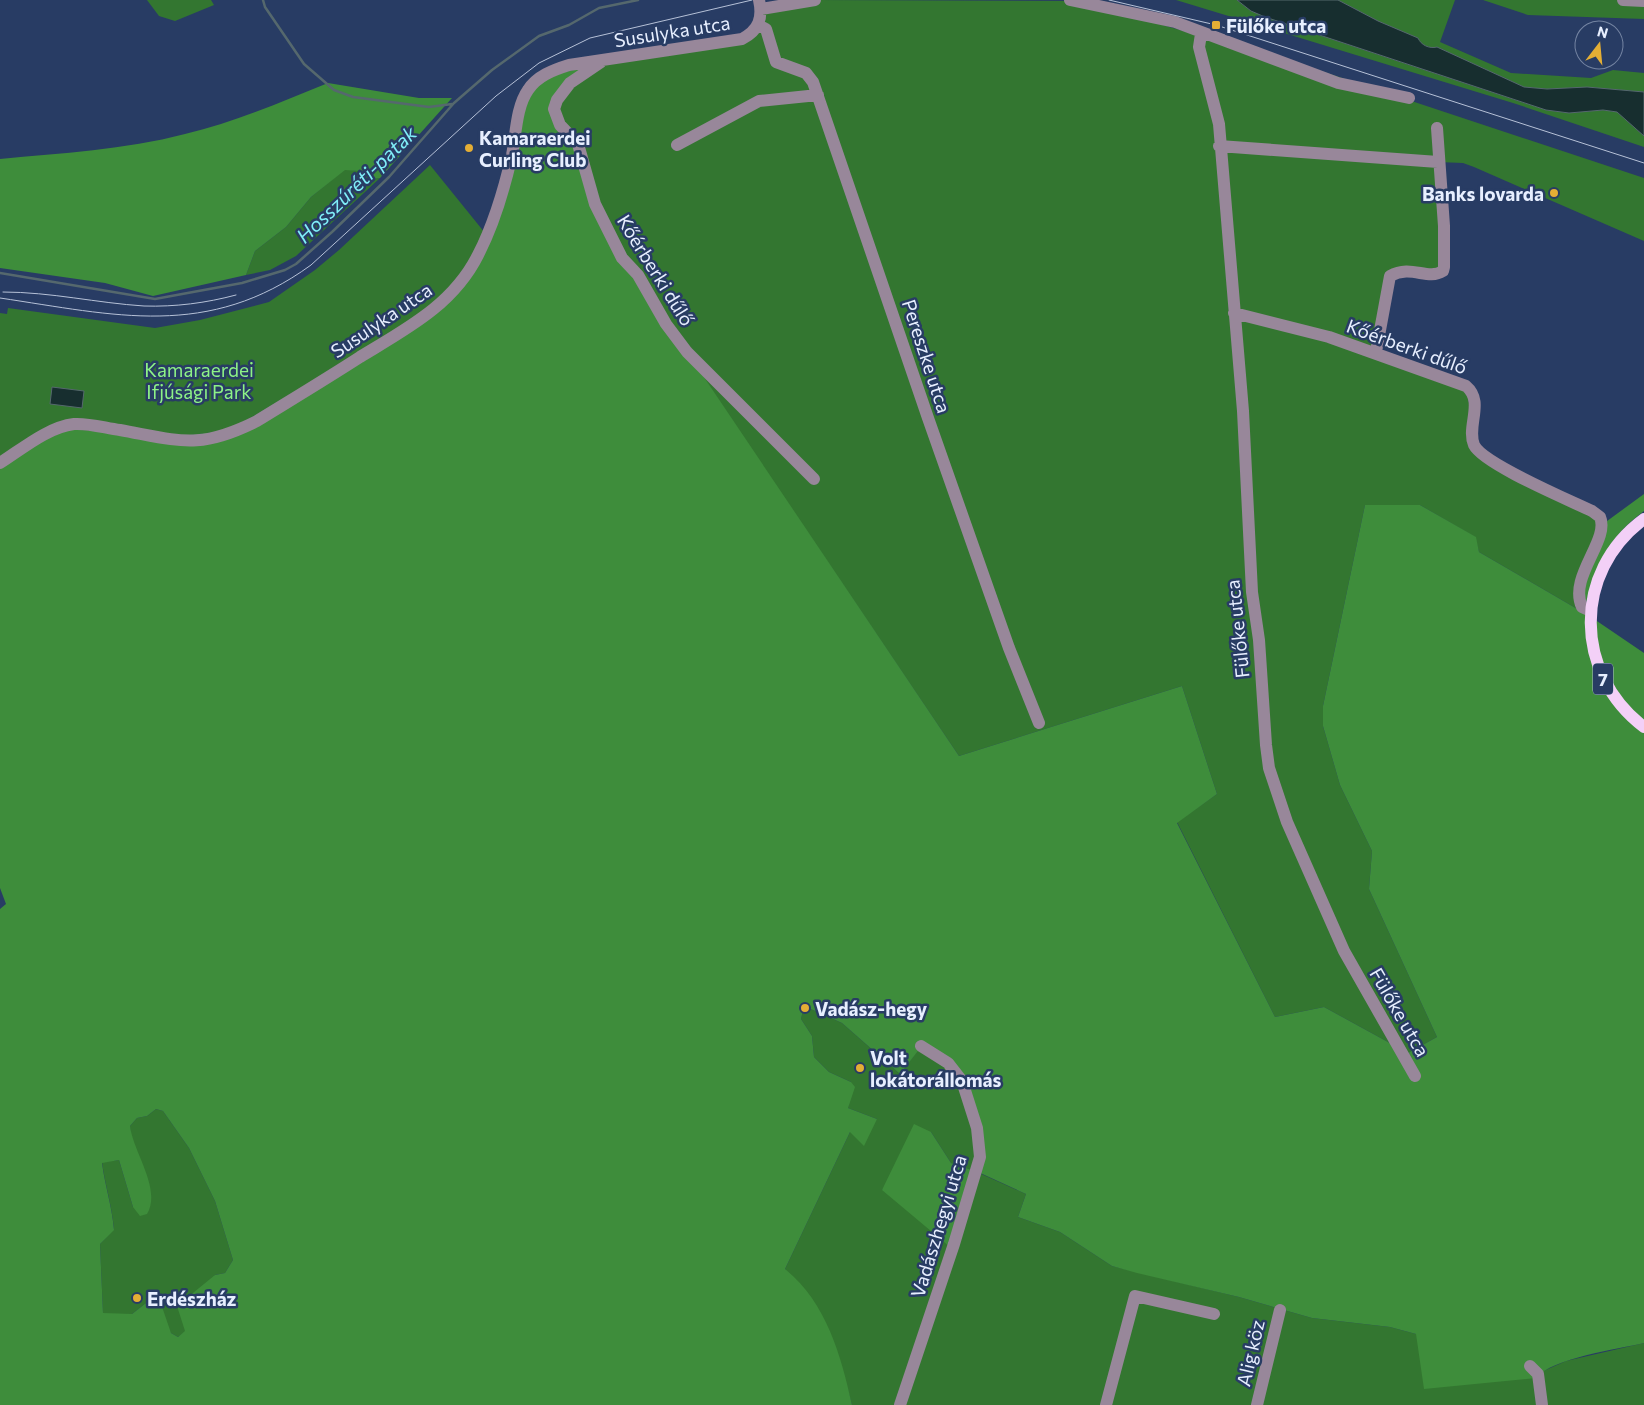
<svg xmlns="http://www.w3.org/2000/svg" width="1644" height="1405" font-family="Commissioner,sans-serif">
<rect width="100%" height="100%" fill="#283c64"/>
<!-- green -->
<path fill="#337630" d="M147,0H211L214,5L175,21L159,16Z
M815,0L1080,1L1318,70L1644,178V241L1474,167L1463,163L1438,162L1444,267L1390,276L1376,352L1466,386L1477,450L1600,517L1580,595L1591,617L1479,552L1475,537L1420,505H1365L1323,706V726L1340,785L1372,851L1369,889L1437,1037L1408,1053L1324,1007L1275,1017L1177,822L1217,794L1182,686L959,756L622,258L565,131L557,100L598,64L742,39L761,9Z
M1176,0H1237L1251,11L1265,17L1546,110L1569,113L1603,110L1617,112L1644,136V147L1513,103Z
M1338,0H1455L1440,42L1511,73L1591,78L1613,70L1644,73V92L1587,87L1547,89L1524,87L1437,47C1429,49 1421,45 1417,38L1378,21Z
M1483,0H1644V19L1528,15Z
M430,165L485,233L463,276L424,315L230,430L0,459V313L7,314L8,308L155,328L200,320L269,302L315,270L339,250Z
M345,169L359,171L373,179L380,178L296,256L270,270L246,275L255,251L286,227L311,197Z
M804,1006L842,1023L900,1074L921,1046L948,1063L977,1128L975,1171L951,1163L931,1132L882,1190L977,1172L1026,1194L1018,1217L1060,1232L1112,1266L1239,1297L1312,1318L1390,1327L1416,1334L1541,1372L1566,1361L1644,1343V1405H852L839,1358L785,1269L850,1132L877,1119L848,1108L851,1082L829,1072L814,1057L812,1036L801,1019Z
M156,1109L163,1111L189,1148L215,1201L233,1260L225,1273L215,1275L185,1332L178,1337L171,1333L146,1303L132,1314H103L100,1244L114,1229C112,1206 105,1185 102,1162L119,1160L133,1207L130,1126L137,1118L147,1116Z"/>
<!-- forest -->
<path fill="#3e8d3b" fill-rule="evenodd" d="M598,64L570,83L554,109L572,136L595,204L687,352L959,756L1182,686L1217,794L1177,823L1275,1017L1324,1007L1408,1053L1437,1037L1369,889L1372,851L1340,785L1323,726V706L1365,505H1420L1476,537L1479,552L1591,617L1644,653V1343C1618,1349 1552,1358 1536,1378L1424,1389L1416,1334L1390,1327L1312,1318L1239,1297L1137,1273L1112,1266L1060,1232L1018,1217L1026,1194L978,1172L950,1247L882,1190L914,1124L931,1132L951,1163L975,1171L980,1157L962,1081L921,1047L900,1074L842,1023L804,1006L801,1019L812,1036L814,1057L829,1072L851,1082L855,1087L848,1108L877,1119L864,1146L850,1132L785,1269C826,1302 841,1355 852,1405H0V909L6,904L0,888V459L53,428L173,437L230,430L424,315L453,288L485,233L525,101L545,77ZM156,1109L163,1111L189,1148L215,1201L233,1260L225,1273L215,1275L177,1306L185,1331L178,1337L171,1333L159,1298L146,1303L132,1314L103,1313L100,1244L114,1230C112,1206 105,1186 102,1163L119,1160L133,1207L140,1216L147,1214C162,1189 133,1152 130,1126L137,1118L147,1116Z
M328,83L419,98H452L380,178L373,179L359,171L345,170L311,197L286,227L255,251L246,275L153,296L105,283L0,268V159C62,153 124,150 185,134C235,122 281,102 328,83Z
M1644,494V511C1610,536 1597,563 1586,603L1580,595L1603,524Z"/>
<!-- water -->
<path fill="#172e2f" stroke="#55686d" d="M1237,0H1338L1378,21L1418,38C1421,45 1429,49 1437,47L1524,87L1547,89L1587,87L1644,92V136L1617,112L1603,110L1569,113L1546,110L1265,17L1251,11Z
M52,387L84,391L82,408L50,404Z"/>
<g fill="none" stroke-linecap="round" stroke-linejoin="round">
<!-- stream -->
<path stroke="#55686d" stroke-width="2.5" d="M263,0L265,7L304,64L334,90L353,97L429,107L452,104
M0,273L155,299L242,283L285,270L296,264L332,232L389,177L454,103L492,70L539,36L569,25L599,8L638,0"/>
<!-- minor -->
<path stroke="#98879a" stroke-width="12" d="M1070,0L1175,22L1338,83L1409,98
M1623,0L1644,1
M761,9L815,0
M758,25L766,29L776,62L806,73L813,82L928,418L1009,648L1039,723
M1201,34L1199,47L1219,124L1243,411L1252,592L1259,640L1266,745L1269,768L1287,822L1344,951L1415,1076
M601,62L570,83L557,100L554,109L560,125L578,144L595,204L622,258L638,275L666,324L687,352L814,479
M677,145L759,101L818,95
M1219,146L1438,162
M1234,313L1329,337L1466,386C1485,402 1466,426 1474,445C1483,464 1569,500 1592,511L1600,517C1610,540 1568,577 1582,607L1591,611
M1376,352L1390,276C1412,264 1427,281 1443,271L1444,267V226L1437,128
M0,463C22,449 48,427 74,424C89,423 105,428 120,430C181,441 199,450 257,421C291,400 326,379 360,357C406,329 453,305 478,255C494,224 504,190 512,155C516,135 516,107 528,90C537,76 553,70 569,65L742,39C759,30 763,18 759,0
M1530,1366L1538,1374L1542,1405
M900,1405L954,1244L980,1157L977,1128L962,1081L948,1063L921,1046
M1106,1405L1135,1296L1214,1314
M1257,1405L1280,1310"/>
<!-- major -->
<path stroke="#f3d0f7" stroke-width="12" d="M1644,519C1572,572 1574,674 1644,727"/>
<!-- tram -->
<path stroke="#b6c1d7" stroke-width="1" d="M1109,0L1216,25L1644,163
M3,292C51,292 97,303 144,306C175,307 206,303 236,295
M0,298C115,315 208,340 311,265L496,96L539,63L590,38L752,0"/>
</g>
<!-- markers -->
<g fill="#e4ae35" stroke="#283c64" stroke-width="2">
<rect x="1211" y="20" width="10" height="10" rx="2.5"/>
<circle cx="469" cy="148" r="5"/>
<circle cx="1554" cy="193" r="5"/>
<circle cx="805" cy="1008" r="5"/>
<circle cx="860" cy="1068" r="5"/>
<circle cx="137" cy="1298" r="5"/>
</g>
<g text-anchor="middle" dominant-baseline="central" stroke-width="5" stroke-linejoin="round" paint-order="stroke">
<!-- shield labels -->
<rect fill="#283c64" stroke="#aeb9d0" stroke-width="1" x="1593" y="663.5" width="20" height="31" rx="4"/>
<g font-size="18" font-weight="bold" fill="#e7efff">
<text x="1603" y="679">7</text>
</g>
<!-- poi labels -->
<g font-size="19" font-weight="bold" fill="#e7efff" stroke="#283c64" text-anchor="start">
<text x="1226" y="25">Fülőke utca</text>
<text x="479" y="137">Kamaraerdei<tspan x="479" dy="22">Curling Club</tspan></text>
<text x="1544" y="193" text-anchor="end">Banks lovarda</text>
<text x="815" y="1008">Vadász-hegy</text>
<text x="870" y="1057">Volt<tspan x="870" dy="22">lokátorállomás</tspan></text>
<text x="147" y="1298">Erdészház</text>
</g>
<!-- street labels -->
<g font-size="19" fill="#e7efff" stroke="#283c64">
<text transform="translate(672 31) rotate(-9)">Susulyka utca</text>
<text transform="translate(656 270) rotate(58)">Kőérberki dűlő</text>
<text transform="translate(381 320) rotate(-34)">Susulyka utca</text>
<text transform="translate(1407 346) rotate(20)">Kőérberki dűlő</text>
<text transform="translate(927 356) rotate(72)">Pereszke utca</text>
<text transform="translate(1237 629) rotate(-96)">Fülőke utca</text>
<text transform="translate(1400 1012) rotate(60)">Fülőke utca</text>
<text transform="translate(938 1226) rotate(-73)">Vadászhegyi utca</text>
<text transform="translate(1250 1353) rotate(-77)">Alig köz</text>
</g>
<!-- park labels -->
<g font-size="19" fill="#8df286" stroke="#283c64">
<text x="199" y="369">Kamaraerdei<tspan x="199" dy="22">Ifjúsági Park</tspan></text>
</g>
<!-- water labels -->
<g font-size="20" font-style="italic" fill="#80eff9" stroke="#283c64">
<text transform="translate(356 184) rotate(-44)">Hosszúréti-patak</text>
</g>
</g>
<!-- north arrow -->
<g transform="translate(1599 45) rotate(16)"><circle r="24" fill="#283c64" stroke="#7484a2"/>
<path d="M0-4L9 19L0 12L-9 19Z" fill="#e4ae35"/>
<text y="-8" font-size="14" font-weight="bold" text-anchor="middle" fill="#e7efff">N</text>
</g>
</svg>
